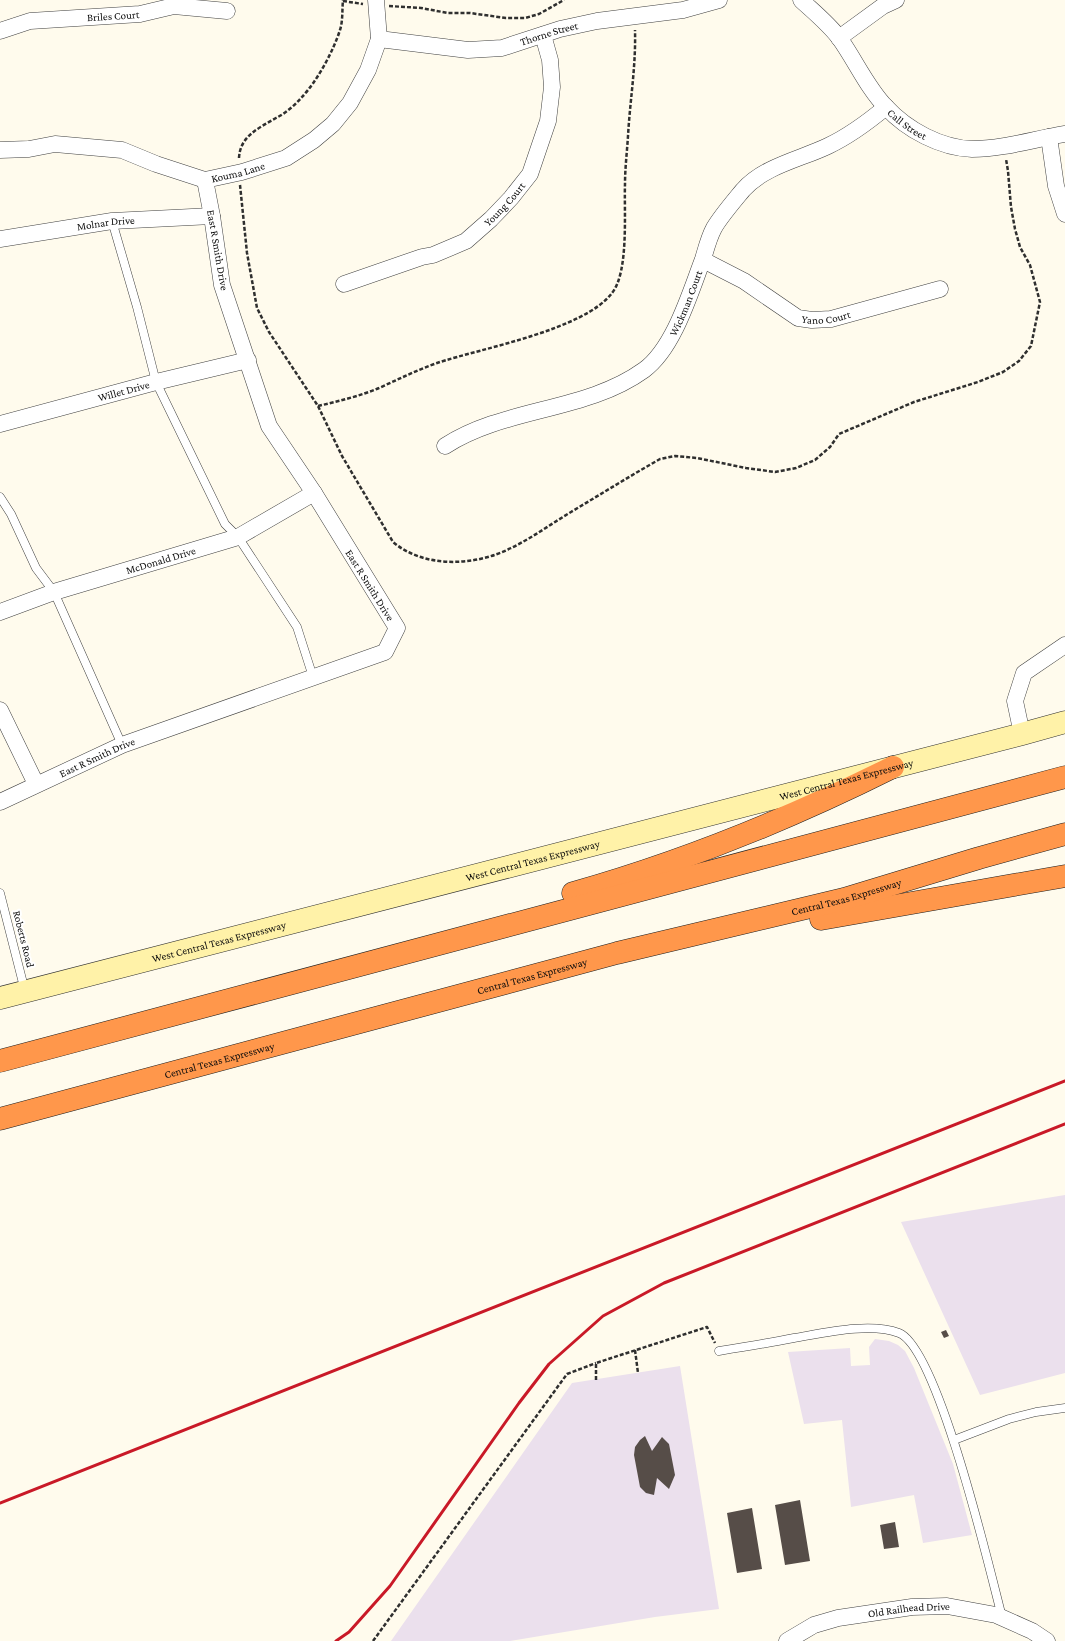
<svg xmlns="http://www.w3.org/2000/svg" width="1065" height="1641" font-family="'Crimson Pro',serif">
<rect width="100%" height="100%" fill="#fffbed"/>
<!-- industrial -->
<path fill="#ebe0ed" d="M1065,1195V1373L980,1395L901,1222Z
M875,1339L889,1341L898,1345L905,1351L914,1368L953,1464L972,1535L923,1543L914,1495L851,1507L842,1420L804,1424L788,1352L850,1348L851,1366L870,1365L869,1347Z
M680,1366L719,1609L655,1617L510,1641H391L572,1383Z"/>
<!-- building -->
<path fill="#564d48" d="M946,1330L949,1336L944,1338L941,1332Z
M645,1436L652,1451L662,1437L669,1444L675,1475L669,1489L657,1478L654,1495L646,1493L640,1487L634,1455L635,1447L640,1440Z
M800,1500L810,1561L785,1565L775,1505Z
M752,1508L762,1569L737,1573L727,1513Z
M895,1522L899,1547L884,1549L880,1525Z"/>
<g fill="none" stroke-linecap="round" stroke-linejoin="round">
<defs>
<path id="service" d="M112,221L137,307L156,382L225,524L238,537L297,627L313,677
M0,497L11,514L36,568L54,592L122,745
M0,893L25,991
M719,1351C744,1347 769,1343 794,1338C824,1333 870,1322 899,1333C938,1348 990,1571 1002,1617
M954,1440L1009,1419L1036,1412L1065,1408"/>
<g id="minor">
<path id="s1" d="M801,0C814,12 830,25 840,39C855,60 868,89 886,107C907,130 941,148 972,149C1004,149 1034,139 1065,134"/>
<path id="s2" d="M0,31L30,21L140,14L174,6L227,11"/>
<path d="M839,38L883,6L896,0"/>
<path id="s3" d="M379,39L468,50L502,48L560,29L597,21L683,10L719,0"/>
<path d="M1049,137L1056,186L1065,214"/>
<path id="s4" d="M0,150L29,149L55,144L122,150L156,164L205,180L242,172L286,158L314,140L333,124L350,103L368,70L379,39L376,0"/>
<path id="s5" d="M0,239L112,221L212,216"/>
<path id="s6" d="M703,260L744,281L798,318L812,320L831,319L940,289"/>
<path id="s7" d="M344,284L422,257L433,255L466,241L491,219L511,198L530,174L548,121L552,87L550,60L543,35"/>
<path id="s8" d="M0,424L156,382L248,360"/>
<path id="s9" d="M445,446C505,407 586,412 644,370C674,348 690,293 703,259C706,249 709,237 714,228C721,216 734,201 743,190C764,166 801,159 828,146C849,136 868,122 886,107"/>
<path id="s10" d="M0,612L54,592L238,537L314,493"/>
<path d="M0,710L36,784"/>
<path d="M1022,734L1015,701L1024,673L1065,645"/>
<path id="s11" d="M0,802L122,745L385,652L397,628L314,493L269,426L222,285L212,216L205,180"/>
<path id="s12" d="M787,1641L814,1625L838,1618L912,1607L947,1606L996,1615L1032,1631L1047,1641"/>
</g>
<g id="secondary">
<path id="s13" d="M0,998L1022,734L1065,722"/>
</g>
<g id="motorway">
<path d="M573,893C683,862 791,818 893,767"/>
<path d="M821,919L1065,876"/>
<path d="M0,1061L1065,777"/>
<path id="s14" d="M0,1119L617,953L844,899L979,858L1065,834"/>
</g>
</defs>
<!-- service casing -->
<use href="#service" stroke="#404040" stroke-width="9"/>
<!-- minor casing -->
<use href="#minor" stroke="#404040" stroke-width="17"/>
<!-- secondary casing -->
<use href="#secondary" stroke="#2f2f2f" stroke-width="23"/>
<!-- motorway casing -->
<use href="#motorway" stroke="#1e1e1e" stroke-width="23"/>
<!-- path -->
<path stroke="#2f2f2f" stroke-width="2.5" stroke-dasharray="4 2" stroke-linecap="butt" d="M343,1L363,4
M389,6L421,8L448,13H470L506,18H525L539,14L564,0
M239,158C240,136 259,128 276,118C286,113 295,105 302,97C317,81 333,52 340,30C343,21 342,10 343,0
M240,185L247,253L257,308L269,332L318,406L342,456L393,542C425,569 476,566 511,548C532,538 551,524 571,512C601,494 630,476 660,459L675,456L697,458L746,468L775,472L796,468L815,460L830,447L839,434L914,402L978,382L1003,372L1019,361L1031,346L1040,302L1030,265L1020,247L1015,229L1011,207L1008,171L1006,159
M318,406C339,401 360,396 379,388C399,379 417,370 437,363C482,348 584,330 612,293C629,272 624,211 625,184C625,168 627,152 628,136C630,100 636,67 635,30
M635,1350L638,1373
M596,1380V1363L707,1327L715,1343
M373,1641L567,1374L596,1363"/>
<!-- service -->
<use href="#service" stroke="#fff" stroke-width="8"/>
<!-- minor -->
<use href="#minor" stroke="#fff" stroke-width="16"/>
<!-- secondary -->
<use href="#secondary" stroke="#fff2a8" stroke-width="22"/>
<!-- motorway -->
<use href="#motorway" stroke="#ff974b" stroke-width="22"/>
<!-- rail -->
<path stroke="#c91927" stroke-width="3" d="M0,1503L1065,1081
M336,1641L349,1632L390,1586L519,1403L549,1364L603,1316L664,1283L1065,1124"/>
</g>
<g text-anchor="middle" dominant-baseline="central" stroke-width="4" stroke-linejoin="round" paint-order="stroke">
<!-- street labels -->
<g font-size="11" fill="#0d0d0d" stroke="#fff">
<text stroke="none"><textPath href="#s2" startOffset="115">Briles Court</textPath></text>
<text stroke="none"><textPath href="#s3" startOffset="173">Thorne Street</textPath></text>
<text stroke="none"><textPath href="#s1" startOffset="165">Call Street</textPath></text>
<text stroke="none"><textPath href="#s4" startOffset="245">Kouma Lane</textPath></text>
<text stroke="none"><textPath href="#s7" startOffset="183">Young Court</textPath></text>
<text stroke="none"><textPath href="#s5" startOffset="107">Molnar Drive</textPath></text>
<text transform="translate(218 250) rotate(80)">East R Smith Drive</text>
<text stroke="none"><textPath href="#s9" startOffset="294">Wickman Court</textPath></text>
<text stroke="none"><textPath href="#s6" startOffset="140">Yano Court</textPath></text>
<text stroke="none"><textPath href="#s8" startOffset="128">Willet Drive</textPath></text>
<text stroke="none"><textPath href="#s10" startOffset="169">McDonald Drive</textPath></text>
<text transform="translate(370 585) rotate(58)">East R Smith Drive</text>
<text stroke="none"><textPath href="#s11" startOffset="107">East R Smith Drive</textPath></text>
<text stroke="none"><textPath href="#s13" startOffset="874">West Central Texas Expressway</textPath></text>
<text stroke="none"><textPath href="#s13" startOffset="550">West Central Texas Expressway</textPath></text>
<text stroke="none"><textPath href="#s14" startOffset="875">Central Texas Expressway</textPath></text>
<text transform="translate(24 939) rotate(76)">Roberts Road</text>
<text stroke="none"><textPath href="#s13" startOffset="226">West Central Texas Expressway</textPath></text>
<text stroke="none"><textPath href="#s14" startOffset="551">Central Texas Expressway</textPath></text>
<text stroke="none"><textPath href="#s14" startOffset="227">Central Texas Expressway</textPath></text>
<text stroke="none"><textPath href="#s12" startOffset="128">Old Railhead Drive</textPath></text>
</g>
</g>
</svg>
